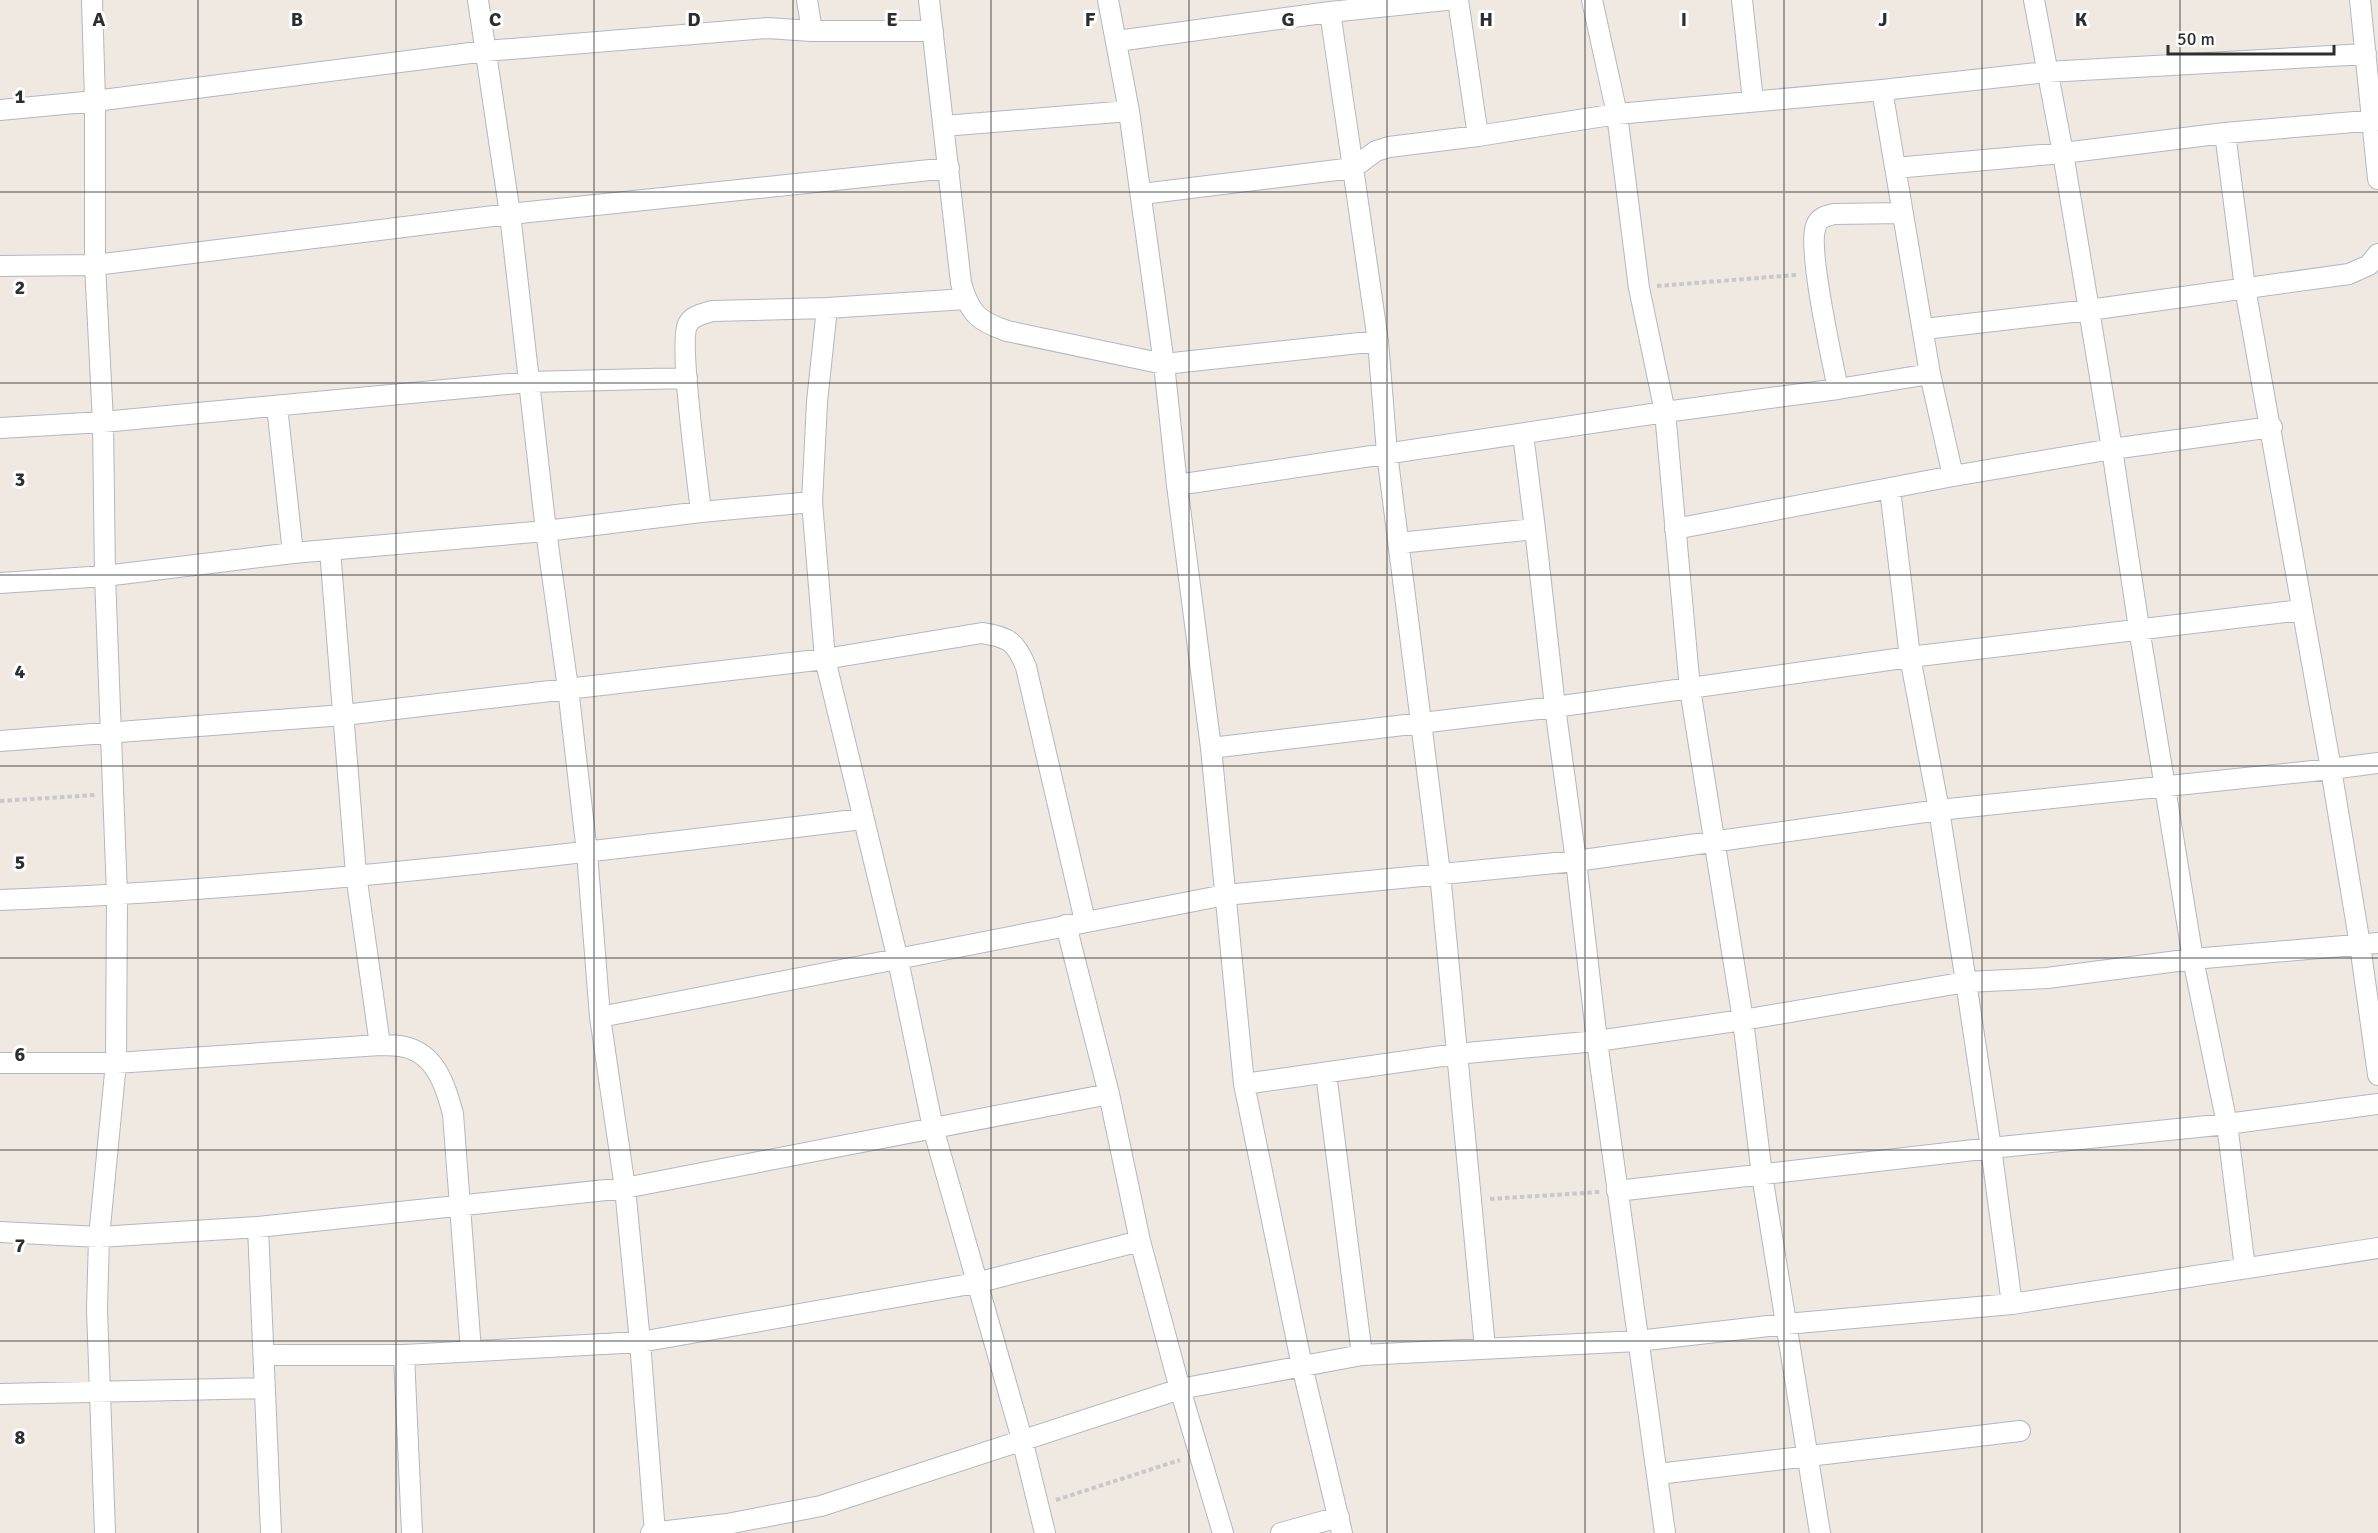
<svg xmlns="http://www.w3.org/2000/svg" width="2378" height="1533" font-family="Signika,sans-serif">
<rect width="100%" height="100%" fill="#efe9e1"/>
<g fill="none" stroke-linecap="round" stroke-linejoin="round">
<defs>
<path id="street" d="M92,0L95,101V265L103,422L105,576L117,895L116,1063L99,1237L97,1309L105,1533
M478,0L510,214L546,531L568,688L587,853L600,1017L625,1188L640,1342L655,1533
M929,0L961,283C970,314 978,321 1007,331L1164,364L1378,341
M1108,0L1129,111L1164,364L1177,485L1211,748L1244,1084L1302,1366L1342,1533
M1458,0L1478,136L1617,114L1882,90L2047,72L2366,54
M1592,0L1617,114L1639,288L1665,412L1690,689L1743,1020L1762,1175L1820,1533
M1742,0L1753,101
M2034,0L2063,153L2112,449L2139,628L2193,959L2227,1124L2245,1268
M2360,0L2378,179
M812,31H933
M1117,41L1330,12L1446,0
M0,110L95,101L486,51L767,28L812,31L807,0
M944,126L1129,111
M2225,133L2245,288L2331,769L2360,945L2378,1075
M1478,136L1389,147L1376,151L1353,168L1378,341L1387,453L1440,873L1485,1348
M1895,168L2063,153L2225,133L2378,120
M1142,194L1353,168L1330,12
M0,266L95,265L510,214L949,168
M966,299L827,308L817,402L812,502L825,659L898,960L933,1128L1022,1439L1045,1533
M1924,329L2089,310L2349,274L2369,265L2378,254
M1930,374L1953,476
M1838,389C1832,360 1807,247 1816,226C1819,217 1826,216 1834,214L1903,213
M277,406L293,553
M0,428L103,422L529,382L687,378
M1177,485L1665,412L1838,389L1930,374L1882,90
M1890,489L1910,657L1939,810L1966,982L1991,1148L2012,1304
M701,512C698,483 678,340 688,324C693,315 703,314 712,311L827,308
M1535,529L1555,707L1576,861L1597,1041L1665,1533
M1675,529L1953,476L2112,449L2272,427
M1399,543L1535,529L1523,434
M330,550L356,874L380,1045
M0,583L105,576L293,553L546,531L701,512L812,502
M0,741L344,715L825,659L982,633C1009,637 1016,642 1026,667L1085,921
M1211,748L1555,707L1910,657L2302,610
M0,900C288,889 576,854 862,819
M1066,925L1109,1094L1140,1241L1180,1389L1223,1533
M600,1017L1225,895L1576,861L1939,810L2331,769L2378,763
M0,1063H116L380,1045C388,1045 397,1045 405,1047C436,1054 446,1087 453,1114L471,1351
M1326,1073L1362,1355
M1244,1084L1456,1054L1597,1041L1743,1020L1966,982L2047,978L2193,959L2378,943
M1617,1191L1991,1148L2227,1124L2378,1104
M258,1227L271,1533
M0,1232L99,1237L258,1227L625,1188L1109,1094
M265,1355H404L640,1342L976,1283L1140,1241
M404,1355L412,1533
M0,1394L265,1388
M1658,1474L2020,1431
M651,1533L727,1524L821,1506L1180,1389L1362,1355L1638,1341L1786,1324L2012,1304L2378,1248
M1281,1533L1339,1517"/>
</defs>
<!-- street casing -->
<use href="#street" stroke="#b4b7c1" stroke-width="22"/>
<!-- path -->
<path stroke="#c9c9c9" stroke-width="4" stroke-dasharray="4.5 3" stroke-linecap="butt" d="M1657,286L1796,275
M0,801L95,795
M1490,1199L1600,1192
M1056,1500L1180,1460"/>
<!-- street -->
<use href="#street" stroke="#fff" stroke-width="20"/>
</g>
<!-- grid -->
<path fill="none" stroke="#2e2e2e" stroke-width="1.5" stroke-opacity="0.55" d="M198,0V1533M396,0V1533M594,0V1533M793,0V1533M991,0V1533M1189,0V1533M1387,0V1533M1585,0V1533M1784,0V1533M1982,0V1533M2180,0V1533M0,192H2378M0,383H2378M0,575H2378M0,766H2378M0,958H2378M0,1150H2378M0,1341H2378"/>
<g font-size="20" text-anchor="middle" font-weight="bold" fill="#2e2e2e" stroke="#fff" stroke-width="6" stroke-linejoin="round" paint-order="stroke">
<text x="99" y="26">A</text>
<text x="297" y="26">B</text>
<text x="495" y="26">C</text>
<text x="694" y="26">D</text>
<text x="892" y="26">E</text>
<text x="1090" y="26">F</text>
<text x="1288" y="26">G</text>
<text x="1486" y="26">H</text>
<text x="1684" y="26">I</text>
<text x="1883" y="26">J</text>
<text x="2081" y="26">K</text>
<text x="20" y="103">1</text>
<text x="20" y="294">2</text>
<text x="20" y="486">3</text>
<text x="20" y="678">4</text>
<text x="20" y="869">5</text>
<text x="20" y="1061">6</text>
<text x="20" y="1252">7</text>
<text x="20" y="1444">8</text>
</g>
<!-- scale -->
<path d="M2168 45v9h166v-9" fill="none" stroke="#2e2e2e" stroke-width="3"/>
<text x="2177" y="45" font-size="18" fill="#2e2e2e" stroke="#ffffff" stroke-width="4.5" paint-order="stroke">50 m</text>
</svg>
